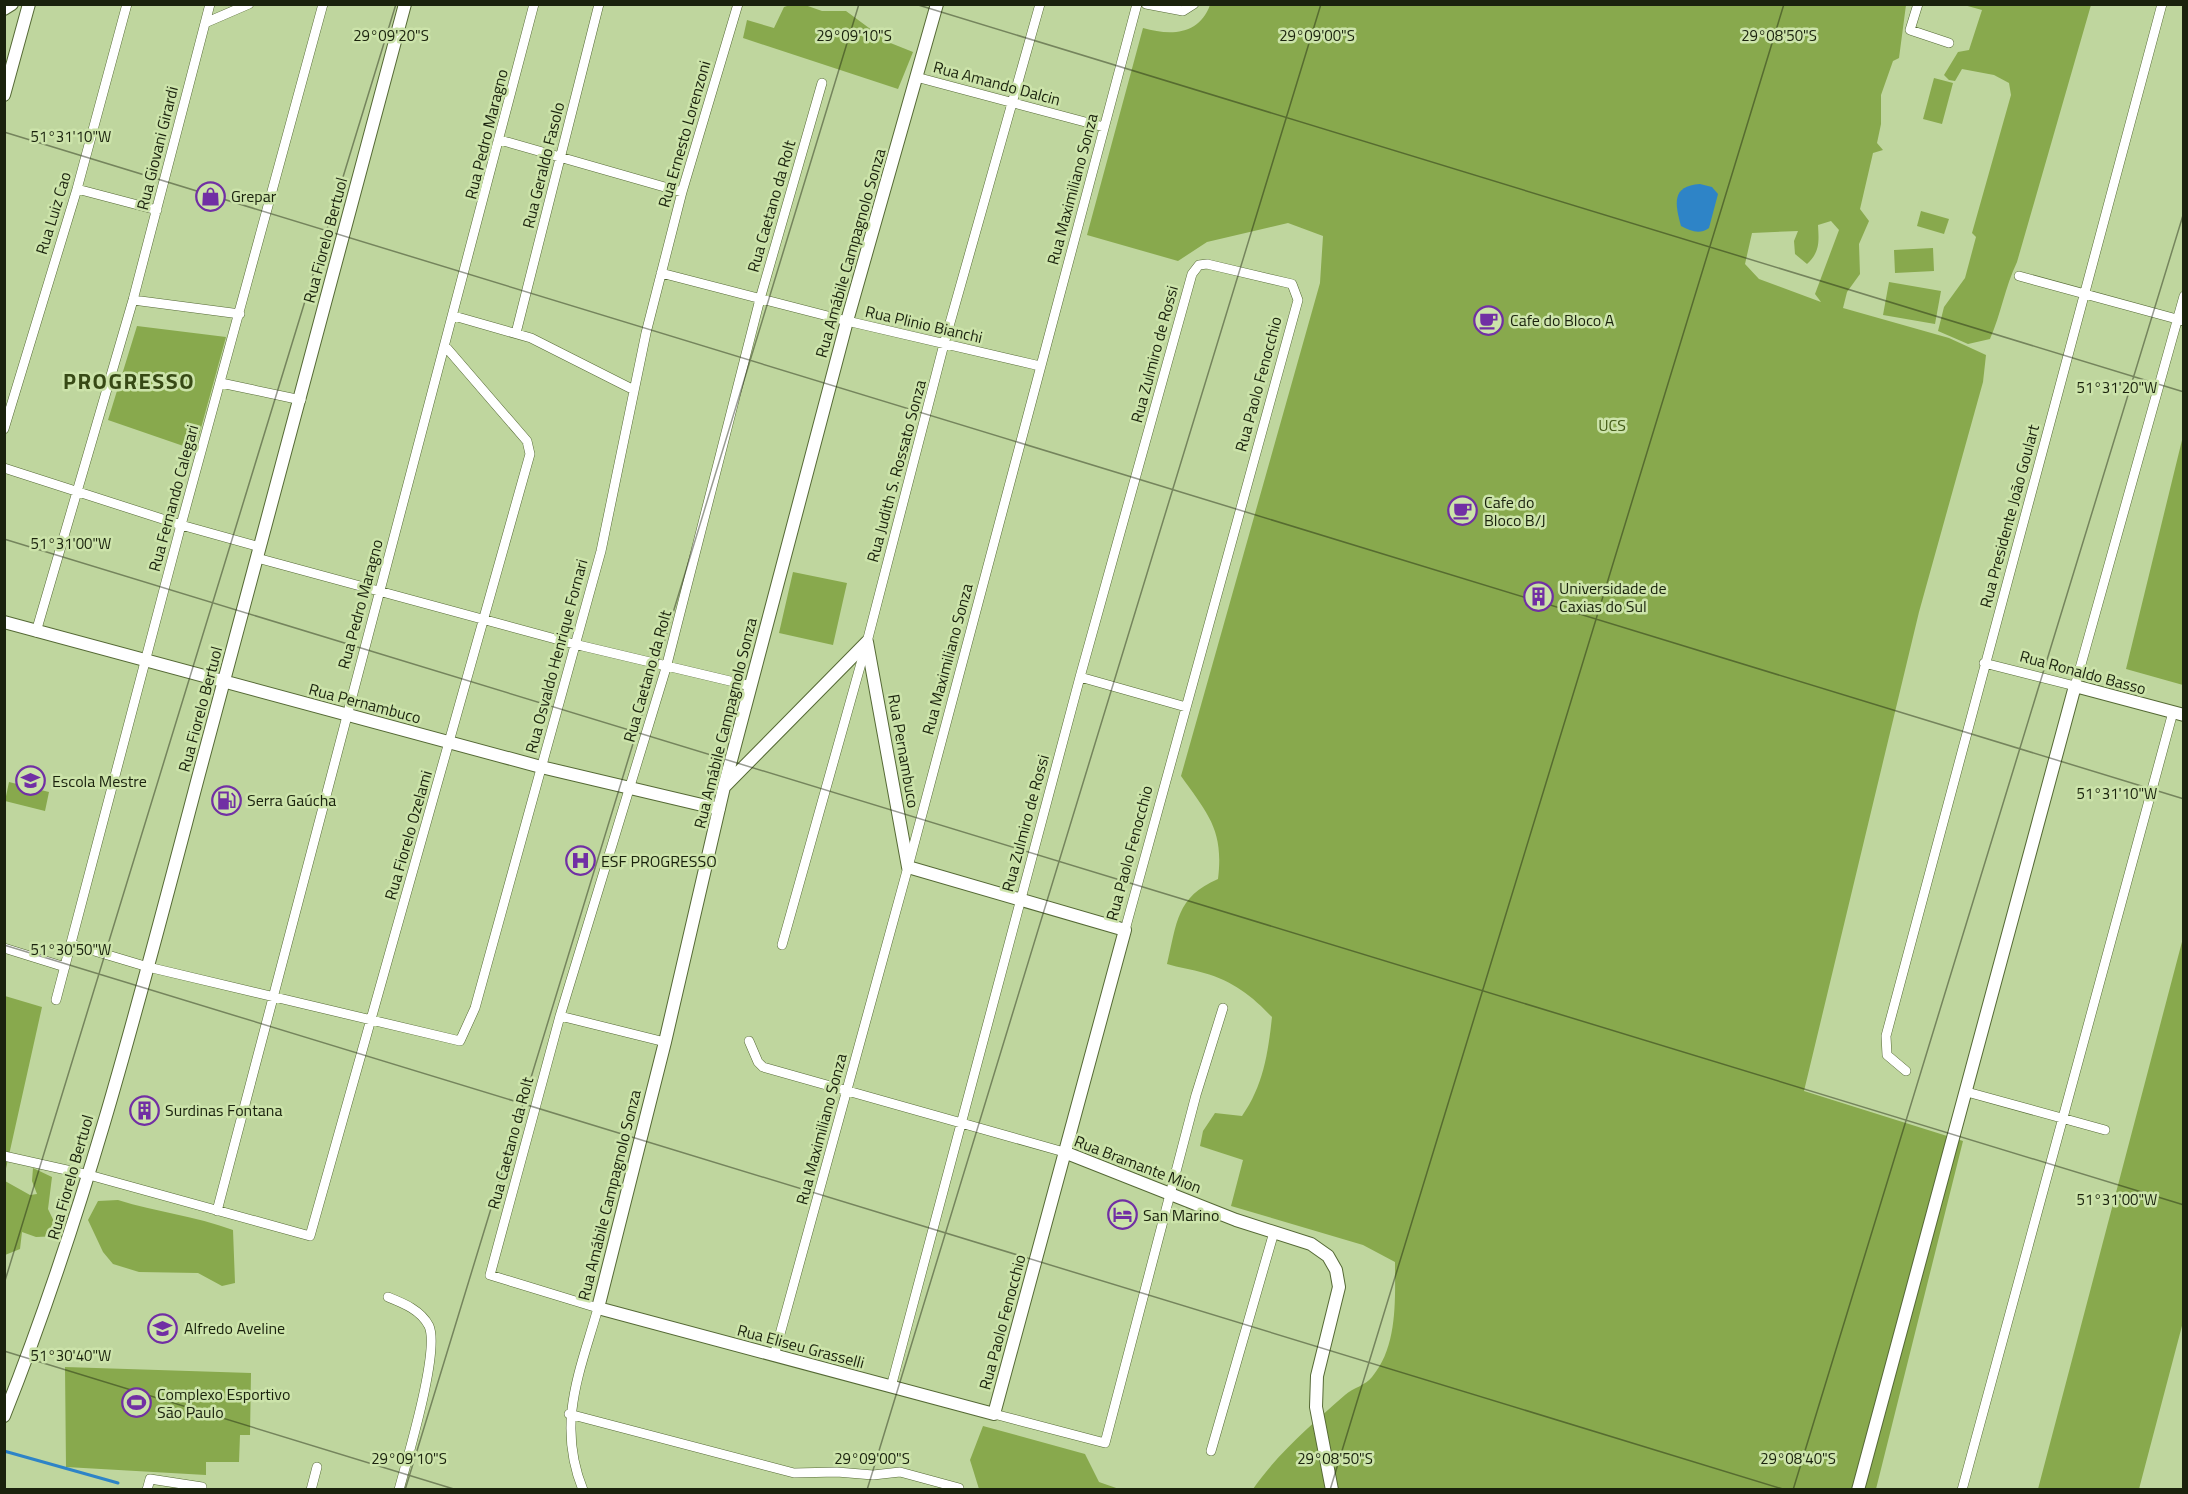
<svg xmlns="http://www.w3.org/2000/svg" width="2188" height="1494" font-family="'Titillium Web',sans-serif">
<rect width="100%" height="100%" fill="#bfd69e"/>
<!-- green -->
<path fill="#88a94d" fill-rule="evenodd" d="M790,5H805L822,11H846L888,42L913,52L898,89L743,38L747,20L774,28L784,7Z
M1210,5H1906L1899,58L1893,61L1881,95V124L1877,143L1883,150L1873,153L1860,209L1869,221L1859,244L1860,274L1847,292L1843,308L1949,338L1986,355L1983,382L1919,612L1804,1091L1963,1141L1876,1489H1253C1278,1453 1312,1424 1345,1395C1353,1388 1366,1385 1372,1377C1398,1346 1395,1300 1395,1262L1363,1245L1231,1206L1243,1160L1200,1146L1203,1131L1215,1113L1242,1116C1263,1086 1268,1054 1272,1017C1252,996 1233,981 1204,973C1192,969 1179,968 1167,964C1177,923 1176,897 1218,879C1224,830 1208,814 1181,776L1320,283L1323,236L1288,223L1207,242L1178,261L1087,235L1143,28C1171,36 1199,35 1210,5ZM1831,221L1839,230L1815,294L1821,302L1759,279L1745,264L1752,233L1798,231L1794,241L1795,254L1807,264C1820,252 1819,242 1818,225Z
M1964,5H2091L2017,262C2005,287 2001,314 1990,339L1968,344L1938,331L1944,307L1965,278L1976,237L1972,233L2011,95L2009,83L1994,75L1962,69L1955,81L1949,80L1944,75L1958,52L1969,50L1982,10Z
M1934,78L1953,83L1942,124L1923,119Z
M1921,211L1949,219L1944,234L1917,226Z
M1933,248L1934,271L1895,273L1894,250Z
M1889,282L1941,291L1935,324L1883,315Z
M137,326L226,337L195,450L108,420Z
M2183,436V685L2126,669Z
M793,572L847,583L833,645L779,633Z
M9,782L49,792L45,811L5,801Z
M2183,938V1322L2139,1489H2038Z
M5,996L42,1007L5,1173Z
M33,1168L52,1177L48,1209L61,1236L36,1237L22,1232L20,1249L5,1255V1181L30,1195L37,1194L32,1181Z
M118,1200C156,1212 195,1216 233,1230L235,1283L222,1286L198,1273L139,1272L113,1264L103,1252L88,1220L98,1201Z
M65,1367L251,1373L250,1435H240L239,1462H206V1475L66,1467Z
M983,1426L1085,1454L1099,1482L1119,1489H979L970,1460Z"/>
<!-- water -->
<path fill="#2e84c7" d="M1700,184L1712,187L1718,194L1709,228C1699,235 1691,231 1681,226C1675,204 1671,186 1700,184Z"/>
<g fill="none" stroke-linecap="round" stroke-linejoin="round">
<!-- stream -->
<path stroke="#2e84c7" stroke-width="3" d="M4,1451L118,1483"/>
<defs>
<path id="street" d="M1146,4L1183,11L1194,4
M1918,4L1910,30L1949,43
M205,23L249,4
M916,77L1104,127
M500,140L682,192
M77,189L157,210
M661,273L847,321L1040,366
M2019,276L2184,321
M133,300L240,314
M454,316L531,338L634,390
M516,333L599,4
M221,383L301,400
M4,429L77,189L127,4
M4,468L181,525L260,547
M257,558L574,644L751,686
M36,632L133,300L210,4
M1984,663L2075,686L2184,296
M1080,677L1186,707
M71,944L148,967L460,1041L475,1008L601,551L646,333L682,192L738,4
M782,945L867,642L944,344L1040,4
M4,948L65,967
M56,1000L181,525L323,4
M560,1016L665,1042
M749,1041L758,1062L763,1067L1064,1152
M1906,1071L1887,1055L1886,1036L2162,4
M1967,1092L2105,1130
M4,1156L89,1175L310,1236L530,454L527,441L445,346
M217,1211L534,4
M388,1297C403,1303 421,1310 429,1326C440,1351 407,1459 399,1490
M774,1356L908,867L1137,4
M891,1387L1080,677L1192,274L1199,265L1207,264L1292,284L1298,300L1125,930
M569,1414L794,1473L837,1472L873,1475L900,1472L959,1488
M994,1414L1105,1443L1196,1095L1223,1008
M1211,1451L1274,1232
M147,1490L150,1479L202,1487
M311,1490L317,1467
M583,1490C556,1423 580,1372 598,1308L490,1275L560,1016L666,668L760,299L822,83
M1962,1490L2173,712"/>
<path id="secondary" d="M4,9L12,4
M4,95L29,4
M4,622L541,767L719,809
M867,642L908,867L1125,930L994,1414L598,1308L665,1042L724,787L847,321L937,4
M725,786L867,642
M1064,1152L1236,1220L1311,1244L1328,1256L1336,1270L1339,1287L1317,1376L1316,1407L1332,1490
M4,1416C87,1208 142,990 199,774C268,518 336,261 405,4
M1858,1490L2075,686L2184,715"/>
</defs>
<!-- street casing -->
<use href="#street" stroke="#556935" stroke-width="10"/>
<!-- secondary casing -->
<use href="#secondary" stroke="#556935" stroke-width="14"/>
<!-- street -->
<use href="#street" stroke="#fff" stroke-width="9"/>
<!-- secondary -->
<use href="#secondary" stroke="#fff" stroke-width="12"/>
</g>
<!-- ticks -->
<path fill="none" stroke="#1a220d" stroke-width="1.5" stroke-opacity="0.45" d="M915,4L2184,392M4,132L2184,799M4,539L2184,1205M4,945L1786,1490M4,1284L396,4M4,1351L457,1490M405,1490L859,4M867,1490L1321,4M1330,1490L1784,4M1793,1490L2184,212"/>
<!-- icons -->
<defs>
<symbol id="shop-ring" viewBox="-11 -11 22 22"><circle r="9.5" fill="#cce3aa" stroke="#712fa4" stroke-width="1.5"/><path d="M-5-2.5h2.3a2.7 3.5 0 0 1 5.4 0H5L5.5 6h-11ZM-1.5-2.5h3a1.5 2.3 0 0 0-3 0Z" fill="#712fa4"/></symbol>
<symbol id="cafe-ring" viewBox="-11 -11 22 22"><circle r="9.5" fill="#cce3aa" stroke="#712fa4" stroke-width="1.5"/><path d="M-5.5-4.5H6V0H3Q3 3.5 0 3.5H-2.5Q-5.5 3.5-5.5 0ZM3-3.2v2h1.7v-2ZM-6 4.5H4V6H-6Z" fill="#712fa4"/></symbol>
<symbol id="building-ring" viewBox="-11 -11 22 22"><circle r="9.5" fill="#cce3aa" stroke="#712fa4" stroke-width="1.5"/><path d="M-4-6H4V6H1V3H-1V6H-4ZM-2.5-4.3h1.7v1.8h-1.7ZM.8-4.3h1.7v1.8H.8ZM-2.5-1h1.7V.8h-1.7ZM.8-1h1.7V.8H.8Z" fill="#712fa4"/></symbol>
<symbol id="school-ring" viewBox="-11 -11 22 22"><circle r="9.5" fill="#cce3aa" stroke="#712fa4" stroke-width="1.5"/><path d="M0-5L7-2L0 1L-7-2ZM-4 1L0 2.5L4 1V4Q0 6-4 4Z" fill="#712fa4"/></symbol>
<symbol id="fuel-ring" viewBox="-11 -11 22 22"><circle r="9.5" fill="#cce3aa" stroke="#712fa4" stroke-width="1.5"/><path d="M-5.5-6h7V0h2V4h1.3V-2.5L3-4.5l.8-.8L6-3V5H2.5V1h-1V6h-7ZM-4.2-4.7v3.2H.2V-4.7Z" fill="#712fa4"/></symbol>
<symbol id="hospital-ring" viewBox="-11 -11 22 22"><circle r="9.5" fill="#cce3aa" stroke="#712fa4" stroke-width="1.5"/><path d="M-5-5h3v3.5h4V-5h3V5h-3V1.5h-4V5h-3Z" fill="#712fa4"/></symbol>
<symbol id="hotel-ring" viewBox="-11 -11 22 22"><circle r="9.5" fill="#cce3aa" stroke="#712fa4" stroke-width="1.5"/><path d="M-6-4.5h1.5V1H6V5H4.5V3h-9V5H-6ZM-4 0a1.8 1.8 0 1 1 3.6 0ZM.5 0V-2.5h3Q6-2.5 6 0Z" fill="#712fa4"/></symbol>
<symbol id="stadium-ring" viewBox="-11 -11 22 22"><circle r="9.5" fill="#cce3aa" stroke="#712fa4" stroke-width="1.5"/><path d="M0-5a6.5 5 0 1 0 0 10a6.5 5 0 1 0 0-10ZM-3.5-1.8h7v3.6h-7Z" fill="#712fa4"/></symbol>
</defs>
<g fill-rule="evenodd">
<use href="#shop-ring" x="194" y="180" width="33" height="33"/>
<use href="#cafe-ring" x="1472" y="304" width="33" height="33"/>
<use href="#cafe-ring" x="1446" y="494" width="33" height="33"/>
<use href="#building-ring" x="1522" y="580" width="33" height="33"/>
<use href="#school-ring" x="14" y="764" width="33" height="33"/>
<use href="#fuel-ring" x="210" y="784" width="33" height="33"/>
<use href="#hospital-ring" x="564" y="844" width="33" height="33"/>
<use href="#building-ring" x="128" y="1094" width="33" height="33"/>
<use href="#hotel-ring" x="1106" y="1198" width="33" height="33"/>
<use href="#school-ring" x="146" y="1312" width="33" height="33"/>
<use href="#stadium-ring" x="120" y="1386" width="33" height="33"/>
</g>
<g text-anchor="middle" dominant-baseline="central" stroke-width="5" stroke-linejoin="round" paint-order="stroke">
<!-- street labels -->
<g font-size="16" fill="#1a220d" stroke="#cce3aa">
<text transform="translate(997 83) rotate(15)">Rua Amando Dalcin</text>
<text transform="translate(486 134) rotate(-76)">Rua Pedro Maragno</text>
<text transform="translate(684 134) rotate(-74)">Rua Ernesto Lorenzoni</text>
<text transform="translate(157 148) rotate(-76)">Rua Giovani Girardi</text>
<text transform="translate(543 165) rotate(-76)">Rua Geraldo Fasolo</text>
<text transform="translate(1072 189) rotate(-75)">Rua Maximiliano Sonza</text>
<text transform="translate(771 206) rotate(-74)">Rua Caetano da Rolt</text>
<text transform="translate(53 213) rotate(-73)">Rua Luiz Cao</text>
<text transform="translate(325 240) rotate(-75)">Rua Fiorelo Bertuol</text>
<text transform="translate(850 253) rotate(-74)">Rua Amábile Campagnolo Sonza</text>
<text transform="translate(924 324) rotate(13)">Rua Plinio Bianchi</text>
<text transform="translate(1154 354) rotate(-75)">Rua Zulmiro de Rossi</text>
<text transform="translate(1258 384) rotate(-75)">Rua Paolo Fenocchio</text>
<text transform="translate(896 471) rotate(-75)">Rua Judith S. Rossato Sonza</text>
<text transform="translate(173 498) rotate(-75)">Rua Fernando Calegari</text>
<text transform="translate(2009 516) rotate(-75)">Rua Presidente João Goulart</text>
<text transform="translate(360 604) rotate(-75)">Rua Pedro Maragno</text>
<text transform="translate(556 656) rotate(-75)">Rua Osvaldo Henrique Fornari</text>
<text transform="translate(947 659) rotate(-75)">Rua Maximiliano Sonza</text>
<text transform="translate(2083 672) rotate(15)">Rua Ronaldo Basso</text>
<text transform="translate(647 676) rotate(-74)">Rua Caetano da Rolt</text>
<text transform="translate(365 703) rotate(15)">Rua Pernambuco</text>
<text transform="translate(200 709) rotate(-75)">Rua Fiorelo Bertuol</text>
<text transform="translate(725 723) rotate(-76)">Rua Amábile Campagnolo Sonza</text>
<text transform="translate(904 751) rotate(80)">Rua Pernambuco</text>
<text transform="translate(1025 823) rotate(-75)">Rua Zulmiro de Rossi</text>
<text transform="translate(408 835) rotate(-74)">Rua Fiorelo Ozelami</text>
<text transform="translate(1129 853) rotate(-75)">Rua Paolo Fenocchio</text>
<text transform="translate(821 1129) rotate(-75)">Rua Maximiliano Sonza</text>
<text transform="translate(510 1143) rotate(-75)">Rua Caetano da Rolt</text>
<text transform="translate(1138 1164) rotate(21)">Rua Bramante Mion</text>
<text transform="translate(70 1177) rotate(-74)">Rua Fiorelo Bertuol</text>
<text transform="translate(609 1195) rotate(-76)">Rua Amábile Campagnolo Sonza</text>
<text transform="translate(1002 1322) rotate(-75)">Rua Paolo Fenocchio</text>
<text transform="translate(801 1346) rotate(15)">Rua Eliseu Grasselli</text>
</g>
<!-- poi labels -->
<g font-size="16" fill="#1a220d" stroke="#cce3aa" text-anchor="start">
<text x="231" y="196">Grepar</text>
<text x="1510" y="320">Cafe do Bloco A</text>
<text x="1484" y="502">Cafe do<tspan x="1484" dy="18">Bloco B/J</tspan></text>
<text x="1559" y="588">Universidade de<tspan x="1559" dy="18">Caxias do Sul</tspan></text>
<text x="52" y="781">Escola Mestre</text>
<text x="247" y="800">Serra Gaúcha</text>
<text x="601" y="861">ESF PROGRESSO</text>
<text x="165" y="1110">Surdinas Fontana</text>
<text x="1143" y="1215">San Marino</text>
<text x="184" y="1328">Alfredo Aveline</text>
<text x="157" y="1394">Complexo Esportivo<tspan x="157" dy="18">São Paulo</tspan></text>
</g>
<!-- park labels -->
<g font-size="16" fill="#445b17" stroke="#cce3aa">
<text x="1612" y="425">UCS</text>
</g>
<!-- district labels -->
<g font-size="22" font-weight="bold" letter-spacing="1.5" fill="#374915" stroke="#cce3aa">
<text x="129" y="381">PROGRESSO</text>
</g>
</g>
<g font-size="15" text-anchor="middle" fill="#1a220d" stroke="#cce3aa" stroke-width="5" stroke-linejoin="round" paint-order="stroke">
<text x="391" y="41">29°09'20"S</text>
<text x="854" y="41">29°09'10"S</text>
<text x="1317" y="41">29°09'00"S</text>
<text x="1779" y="41">29°08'50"S</text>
<text x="71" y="142">51°31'10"W</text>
<text x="2117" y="393">51°31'20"W</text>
<text x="71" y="549">51°31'00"W</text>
<text x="2117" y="799">51°31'10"W</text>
<text x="71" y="955">51°30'50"W</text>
<text x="2117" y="1205">51°31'00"W</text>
<text x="71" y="1361">51°30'40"W</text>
<text x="409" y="1464">29°09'10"S</text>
<text x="872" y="1464">29°09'00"S</text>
<text x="1335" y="1464">29°08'50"S</text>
<text x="1798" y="1464">29°08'40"S</text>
</g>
<!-- border -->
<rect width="2188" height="1494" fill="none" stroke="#1a220d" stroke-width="12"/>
</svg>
